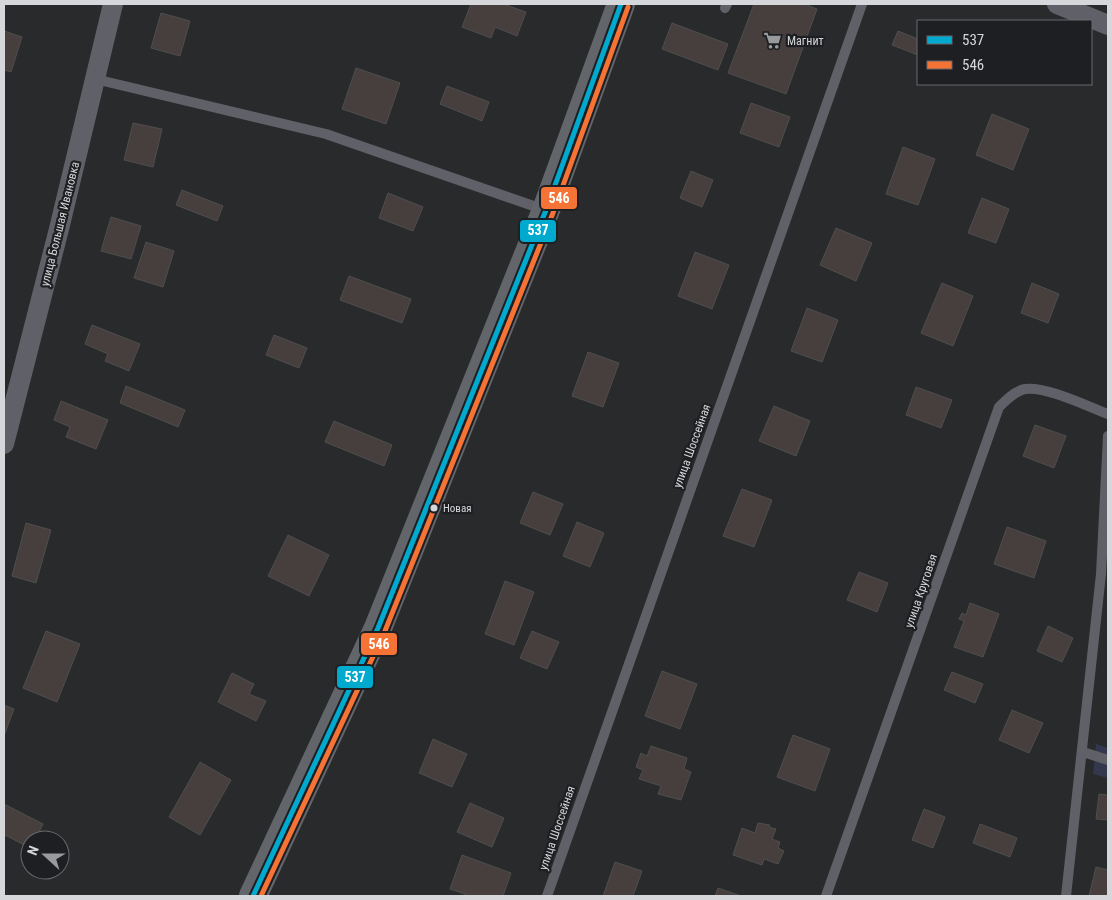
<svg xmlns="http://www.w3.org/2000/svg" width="1112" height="900" font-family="'Roboto Condensed',sans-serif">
<rect width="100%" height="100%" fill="#292a2c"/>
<!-- green -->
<path fill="#33384f" d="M1096,744L1108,748V778L1093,774Z"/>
<!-- building -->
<path fill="#463f3d" stroke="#4f4e4f" d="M471,4H503L526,12L517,36L495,27L491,38L462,27Z
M754,4H804L817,9L786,94L728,73Z
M161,13L190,21L180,56L151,48Z
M672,23L728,44L718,70L662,49Z
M4,31L22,37L11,72L4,70Z
M898,31L918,39V55L892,45Z
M356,68L400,83L386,124L342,109Z
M447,86L489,102L482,121L440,104Z
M751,103L790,117L779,147L740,133Z
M992,114L1029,129L1013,170L976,155Z
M133,123L162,129L153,167L124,160Z
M903,147L935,159L918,205L886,194Z
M691,171L713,180L702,207L680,198Z
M182,190L223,206L217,221L176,205Z
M388,193L423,207L413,231L379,218Z
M982,198L1009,209L996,243L968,233Z
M111,217L141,226L131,259L101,251Z
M836,228L872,243L856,281L820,265Z
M146,242L174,251L163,287L134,278Z
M695,252L729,265L712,309L678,296Z
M349,276L411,299L402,323L340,300Z
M942,283L973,296L953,346L921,333Z
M1032,283L1059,294L1048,323L1021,313Z
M807,308L838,320L822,362L791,351Z
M92,325L140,344L129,371L105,361L108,354L85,344Z
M274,335L307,348L299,368L266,355Z
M588,352L619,363L603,407L572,396Z
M126,386L185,410L178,427L120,403Z
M916,387L952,400L941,428L906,415Z
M61,401L108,420L96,449L66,437L70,427L54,420Z
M774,406L810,421L796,456L759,441Z
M334,421L392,445L384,466L325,442Z
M1035,425L1066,436L1054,468L1023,456Z
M742,489L772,500L754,547L723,536Z
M533,492L563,504L550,535L520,523Z
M577,522L604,533L590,567L563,556Z
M26,523L51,530L36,583L12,576Z
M1007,527L1046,541L1034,578L994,564Z
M288,535L329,555L309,596L268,576Z
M859,572L888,583L877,612L847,600Z
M505,581L534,592L514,645L485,634Z
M970,603L999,614L983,657L954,647L964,621L959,619L962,613L966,615Z
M1048,626L1073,638L1062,662L1037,651Z
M46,631L80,644L57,702L23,688Z
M532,631L559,642L547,669L520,658Z
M662,671L697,684L680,729L645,716Z
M952,672L983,684L975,703L944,690Z
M232,673L254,684L249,694L266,701L256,721L218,702Z
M4,705L14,709L4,736Z
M1012,710L1043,723L1029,753L999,740Z
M793,735L830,749L815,791L777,777Z
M433,739L467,754L452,787L419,773Z
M651,746L687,758L684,769L691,772L681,800L658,794L661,786L639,779L643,770L636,767L641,753L647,756Z
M200,762L231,780L200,835L169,817Z
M1099,794L1108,795V820L1096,819Z
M470,803L504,818L492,847L457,832Z
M4,804L43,824L35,840H30V848L5,835L4,839Z
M924,809L945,817L933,848L912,840Z
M758,823L770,825L769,827L776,829L772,839L780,842L778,848L784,851L778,864L764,859L762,865L733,855L742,828L755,833Z
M980,824L1017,838L1010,857L973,843Z
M462,855L511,873L503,896H464L465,894L450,889Z
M615,862L642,871L633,896H603Z
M1096,867L1108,870V896H1089Z
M718,888L741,896H715Z"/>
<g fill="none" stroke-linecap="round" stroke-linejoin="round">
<!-- lane -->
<path stroke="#606168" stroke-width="10" d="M725,8L727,4
M95,79L326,134L545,210
M1083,752L1108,760
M547,896L862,4
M826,896L999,407C1006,400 1015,391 1025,389C1046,386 1087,406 1108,414
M1066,896L1101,574L1108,436"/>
<!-- street -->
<path stroke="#606168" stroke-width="20" d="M1057,4L1108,25
M4,444L59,229L113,4"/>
<!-- secondary -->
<path stroke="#62656a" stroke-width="28" d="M253,896L378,628L546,210L621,4"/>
<defs>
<path id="bus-1" d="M253,896L378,628L546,210L621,4"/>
<path id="bus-2" d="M261,896L385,631L553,213L628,7"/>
</defs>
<!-- bus-1 casing -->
<use href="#bus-1" stroke="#1e1f23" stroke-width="9"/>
<!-- bus-2 casing -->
<use href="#bus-2" stroke="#1e1f23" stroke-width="9"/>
<!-- bus-1 -->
<use href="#bus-1" stroke="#00a9ce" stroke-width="5"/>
<!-- bus-2 -->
<use href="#bus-2" stroke="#f57335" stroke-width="5"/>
</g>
<!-- icons -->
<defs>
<symbol id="supermarket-bare" viewBox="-9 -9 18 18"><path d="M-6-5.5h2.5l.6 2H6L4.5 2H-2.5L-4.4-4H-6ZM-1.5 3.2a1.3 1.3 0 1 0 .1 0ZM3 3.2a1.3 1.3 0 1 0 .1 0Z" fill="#999a9d" stroke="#1e1f23" stroke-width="2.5" paint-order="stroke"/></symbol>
</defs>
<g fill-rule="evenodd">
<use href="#supermarket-bare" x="760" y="28" width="25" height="25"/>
</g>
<!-- markers -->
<circle fill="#d6d7da" stroke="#1e1f23" stroke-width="2" cx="434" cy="508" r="4.5"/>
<g text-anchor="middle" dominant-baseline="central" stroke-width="4.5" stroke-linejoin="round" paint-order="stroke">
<!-- bus labels -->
<g font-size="11" fill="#d6d7da" stroke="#1e1f23" text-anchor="start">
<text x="443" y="508">Новая</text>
</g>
<!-- poi labels -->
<g font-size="12" fill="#d6d7da" stroke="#1e1f23" text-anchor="start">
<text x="787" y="41">Магнит</text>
</g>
<!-- street labels -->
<g font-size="12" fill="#d6d7da" stroke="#1e1f23">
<text transform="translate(60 224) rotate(-76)">улица Большая Ивановка</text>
<text transform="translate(692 446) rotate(-70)">улица Шоссейная</text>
<text transform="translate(921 591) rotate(-71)">улица Круговая</text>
<text transform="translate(557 828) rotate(-71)">улица Шоссейная</text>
</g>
</g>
<g stroke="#1e1f23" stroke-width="2">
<rect x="540" y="186" width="38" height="24" rx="5" fill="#f57335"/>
<rect x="519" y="219" width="38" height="24" rx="5" fill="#00a9ce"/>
<rect x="360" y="632" width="38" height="24" rx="5" fill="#f57335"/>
<rect x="336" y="665" width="38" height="24" rx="5" fill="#00a9ce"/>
</g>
<g font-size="14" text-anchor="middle" font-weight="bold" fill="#fff">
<text x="559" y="203">546</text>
<text x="538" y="235">537</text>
<text x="379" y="649">546</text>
<text x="355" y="682">537</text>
</g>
<!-- border -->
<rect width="1112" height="900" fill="none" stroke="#d6d7da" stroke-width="10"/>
<!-- legend -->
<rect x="917" y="20" width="175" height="65" fill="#1e1f23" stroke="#68696c"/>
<rect x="927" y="36" width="25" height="8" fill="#00a9ce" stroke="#68696c"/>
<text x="962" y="45" font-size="15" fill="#d6d7da">537</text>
<rect x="927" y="61" width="25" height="8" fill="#f57335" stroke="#68696c"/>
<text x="962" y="70" font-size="15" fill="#d6d7da">546</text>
<!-- north arrow -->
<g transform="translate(45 855) rotate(291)"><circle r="24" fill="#1e1f23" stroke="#68696c"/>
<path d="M0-4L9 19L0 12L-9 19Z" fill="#999a9d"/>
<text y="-8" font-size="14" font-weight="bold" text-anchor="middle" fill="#d6d7da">N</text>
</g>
</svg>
